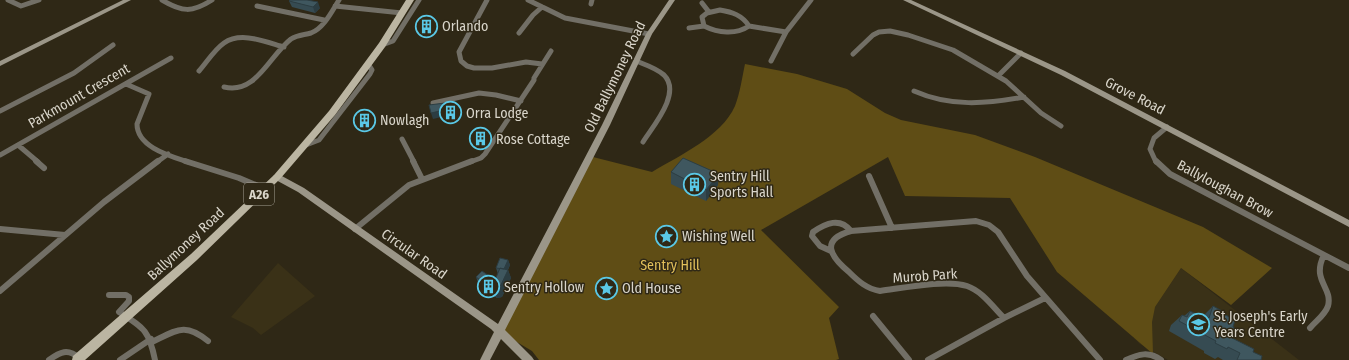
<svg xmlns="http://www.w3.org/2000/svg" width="1349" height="360" font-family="'Fira Sans Condensed',sans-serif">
<rect width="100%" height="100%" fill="#2f2816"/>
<!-- built -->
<path fill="#3a3117" d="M278,263L315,296L261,335L253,328L231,317Z
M1181,268L1299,360H1168L1140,344L1134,338Z"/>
<!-- green -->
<path fill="#5f4d15" d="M745,64L797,74L847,89L885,113L901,120L975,135L1035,157L1203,227L1272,268L1231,305L1181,268L1155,307L1152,322L1153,354L1057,272L1010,198L905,196L888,157L761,230L839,307L829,318L839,359L836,360H539L532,351L500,332L593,157L652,172C680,155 721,137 735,106C740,93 742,78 745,64Z"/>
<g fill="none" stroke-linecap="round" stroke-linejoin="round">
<!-- street-far1 -->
<path stroke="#726f66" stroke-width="5" d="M8,0L21,6L39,0
M162,0C182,12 192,13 212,0
M487,0L459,52L461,61L467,66L474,68H492L526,62L542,64
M528,0L565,18L649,34
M702,3L709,12
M591,4L592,0
M257,6L324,20
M335,6L402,13
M720,10C732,12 742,15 749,26C736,35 718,33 704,26L702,17L707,13Z
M749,26L786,32
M689,28L704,26
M519,33L533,15L542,7
M382,45L393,41L419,0
M853,54L873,35L879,32L890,31L908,35L953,50L1006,81L1041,113L1061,126
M636,61C646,65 656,68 664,75C682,93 653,126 643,142
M771,61L786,32L811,0
M199,71C207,62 214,50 224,43C241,31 266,42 284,47
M998,76L1021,53
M534,78L551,51
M126,84L149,94L137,124C137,147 170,156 188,162
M224,87C256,95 269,56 291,39C297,35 304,35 311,33C324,28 332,11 339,0
M914,91C950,107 986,104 1024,97
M433,103L479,93L496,95L521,101
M0,111L74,73L113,45
M402,139L414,162
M18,145L38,162
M306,145L319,140L370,74L372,70L368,64
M0,155L171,58
M157,162L168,154
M470,162L481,158L485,154L534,80
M1156,162L1150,149L1154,138L1167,127"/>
<!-- street -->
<path stroke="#726f66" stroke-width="6" d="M36,161L44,168
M185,161L239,178L265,189
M413,161L422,179
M1156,161L1170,174L1349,268
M869,176L892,228
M0,229L65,235
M355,229L409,185L472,161
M831,251L820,246L812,236L813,232C826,223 840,217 851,231
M0,291L104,202L158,161
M109,295H126L129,297V301L119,312C144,328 149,330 155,360
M873,316L909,360
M1004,318C993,307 982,291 967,286C946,279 903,288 880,291C867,289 858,281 849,272C831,257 819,240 851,231L976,221L989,225L998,232L1027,276L1100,360
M1310,328C1316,321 1325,315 1328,306C1333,287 1311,281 1324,255
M152,342C177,330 185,322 208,341
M49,360C60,352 68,348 79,358
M120,360L151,339
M928,360L1004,318L1045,298
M1126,360C1139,354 1149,351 1161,360"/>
<!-- secondary -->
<path fill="#9b9688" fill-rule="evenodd" d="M123,0H131L0,66V61Z
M669,0H675L652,34L610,125L505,330L532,357L534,360H522L501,339L490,360H480L494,332L491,329L298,192L274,179L273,177L274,175H280L304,188L498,324L602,125L646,34Z
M903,0H911L1065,71L1349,220V227L1061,75Z"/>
<!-- primary -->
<path fill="#bbb5a2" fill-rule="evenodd" d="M406,0H414L385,47L335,115L280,179L197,260L85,360H72L73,356L191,254L274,175L329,111L379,43Z"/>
</g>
<!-- wall -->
<path fill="#364b52" d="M289,1L320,8L315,13L292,7Z
M368,111L370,117L364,125L358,123L356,117Z
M487,131L489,137L484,145L474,142L472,136Z
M671,172L718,185L706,201L671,184Z
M508,260L510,265L508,270L511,278L502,297L497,298L479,285L476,277L495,280L498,274L496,268Z
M1213,306L1222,313L1233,327L1232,338L1253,352L1261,360H1223L1218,357L1215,359L1204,353V351L1169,331L1171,325L1182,315L1184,316L1190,311L1202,317Z"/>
<!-- shaded-wall -->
<path fill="#2c3d42" d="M318,2L320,8L315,13L313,7Z
M455,109L457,115L453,116L454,118L447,120L446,116L433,119L431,113L444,110Z
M368,111L370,117L364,125L361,119Z
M487,131L489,137L484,145L482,139Z
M719,174L718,185L706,201V190Z
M508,260L510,265L505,275L504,270Z
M508,270L511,278L502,297L497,298L494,290Z"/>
<!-- building -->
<path fill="#3f575f" stroke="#2c3d42" d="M290,0H307L318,2L313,7L289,1Z
M453,102L455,109L451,110L452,112L445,114L444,110L431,113L429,105Z
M362,110L368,111L361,119L356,117Z
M478,128L487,131L482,139L472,136Z
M683,158L719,174L706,190L671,172Z
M500,258L508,260L504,269L496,268Z
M500,268L508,270L499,289L494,290L476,277L482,271L495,280Z
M1213,306L1222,311V313L1235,320L1233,327L1235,328L1232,338L1254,349L1253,352L1262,356L1261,360H1237L1240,353L1228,347L1227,349L1215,343L1216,341L1179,321L1182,315L1187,317L1190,311L1205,318V316L1209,318Z"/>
<!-- icons -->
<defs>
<symbol id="building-ring" viewBox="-11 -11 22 22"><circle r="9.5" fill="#2f2816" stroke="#5ac8e6" stroke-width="1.5"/><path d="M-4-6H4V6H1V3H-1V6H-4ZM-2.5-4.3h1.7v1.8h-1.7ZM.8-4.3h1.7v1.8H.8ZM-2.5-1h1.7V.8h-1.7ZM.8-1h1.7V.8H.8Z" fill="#5ac8e6"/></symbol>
<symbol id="sight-ring" viewBox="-11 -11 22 22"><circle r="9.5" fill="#2f2816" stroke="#5ac8e6" stroke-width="1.5"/><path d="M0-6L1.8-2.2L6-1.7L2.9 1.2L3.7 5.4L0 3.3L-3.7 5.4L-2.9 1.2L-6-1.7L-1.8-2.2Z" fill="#5ac8e6"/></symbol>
<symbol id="school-ring" viewBox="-11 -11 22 22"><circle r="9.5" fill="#2f2816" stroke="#5ac8e6" stroke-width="1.5"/><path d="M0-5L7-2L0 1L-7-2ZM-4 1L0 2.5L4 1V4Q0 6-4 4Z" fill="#5ac8e6"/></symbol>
</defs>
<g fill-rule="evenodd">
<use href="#building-ring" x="414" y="14" width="25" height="25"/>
<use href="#building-ring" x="438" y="100" width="25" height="25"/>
<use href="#building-ring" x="352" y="108" width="25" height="25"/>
<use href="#building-ring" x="468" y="126" width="25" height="25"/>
<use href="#building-ring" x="682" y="172" width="25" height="25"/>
<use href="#sight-ring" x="654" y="224" width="25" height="25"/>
<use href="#building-ring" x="476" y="274" width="25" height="25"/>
<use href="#sight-ring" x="594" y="276" width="25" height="25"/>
<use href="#school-ring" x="1186" y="312" width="25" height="25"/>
</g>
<g text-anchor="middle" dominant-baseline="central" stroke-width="3" stroke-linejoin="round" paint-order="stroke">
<!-- shield labels -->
<rect fill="#2f2816" stroke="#a6a194" stroke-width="1" x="244" y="183" width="30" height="22" rx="3"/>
<g font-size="13" font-weight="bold" fill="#d9d5ca">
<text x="259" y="194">A26</text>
</g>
<!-- poi labels -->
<g font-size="14" fill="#d9d5ca" stroke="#2f2816" text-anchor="start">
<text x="442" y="26">Orlando</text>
<text x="466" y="113">Orra Lodge</text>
<text x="380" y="120">Nowlagh</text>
<text x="496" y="139">Rose Cottage</text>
<text x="710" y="176">Sentry Hill<tspan x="710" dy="16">Sports Hall</tspan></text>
<text x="682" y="236">Wishing Well</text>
<text x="504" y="287">Sentry Hollow</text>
<text x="622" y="288">Old House</text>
<text x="1214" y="316">St Joseph's Early<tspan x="1214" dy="16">Years Centre</tspan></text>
</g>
<!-- street labels -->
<g font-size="14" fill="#d9d5ca" stroke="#2f2816">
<text transform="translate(615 77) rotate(-64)">Old Ballymoney Road</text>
<text transform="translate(79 96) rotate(-30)">Parkmount Crescent</text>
<text transform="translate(1135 96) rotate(27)">Grove Road</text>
<text transform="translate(1225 189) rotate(28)">Ballyloughan Brow</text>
<text transform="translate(186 244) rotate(-43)">Ballymoney Road</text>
<text transform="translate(414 254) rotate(35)">Circular Road</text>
<text transform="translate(925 276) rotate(-4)">Murob Park</text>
</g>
<!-- park labels -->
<g font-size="14" fill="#e1bf5a" stroke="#2f2816">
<text x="670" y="265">Sentry Hill</text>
</g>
</g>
</svg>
